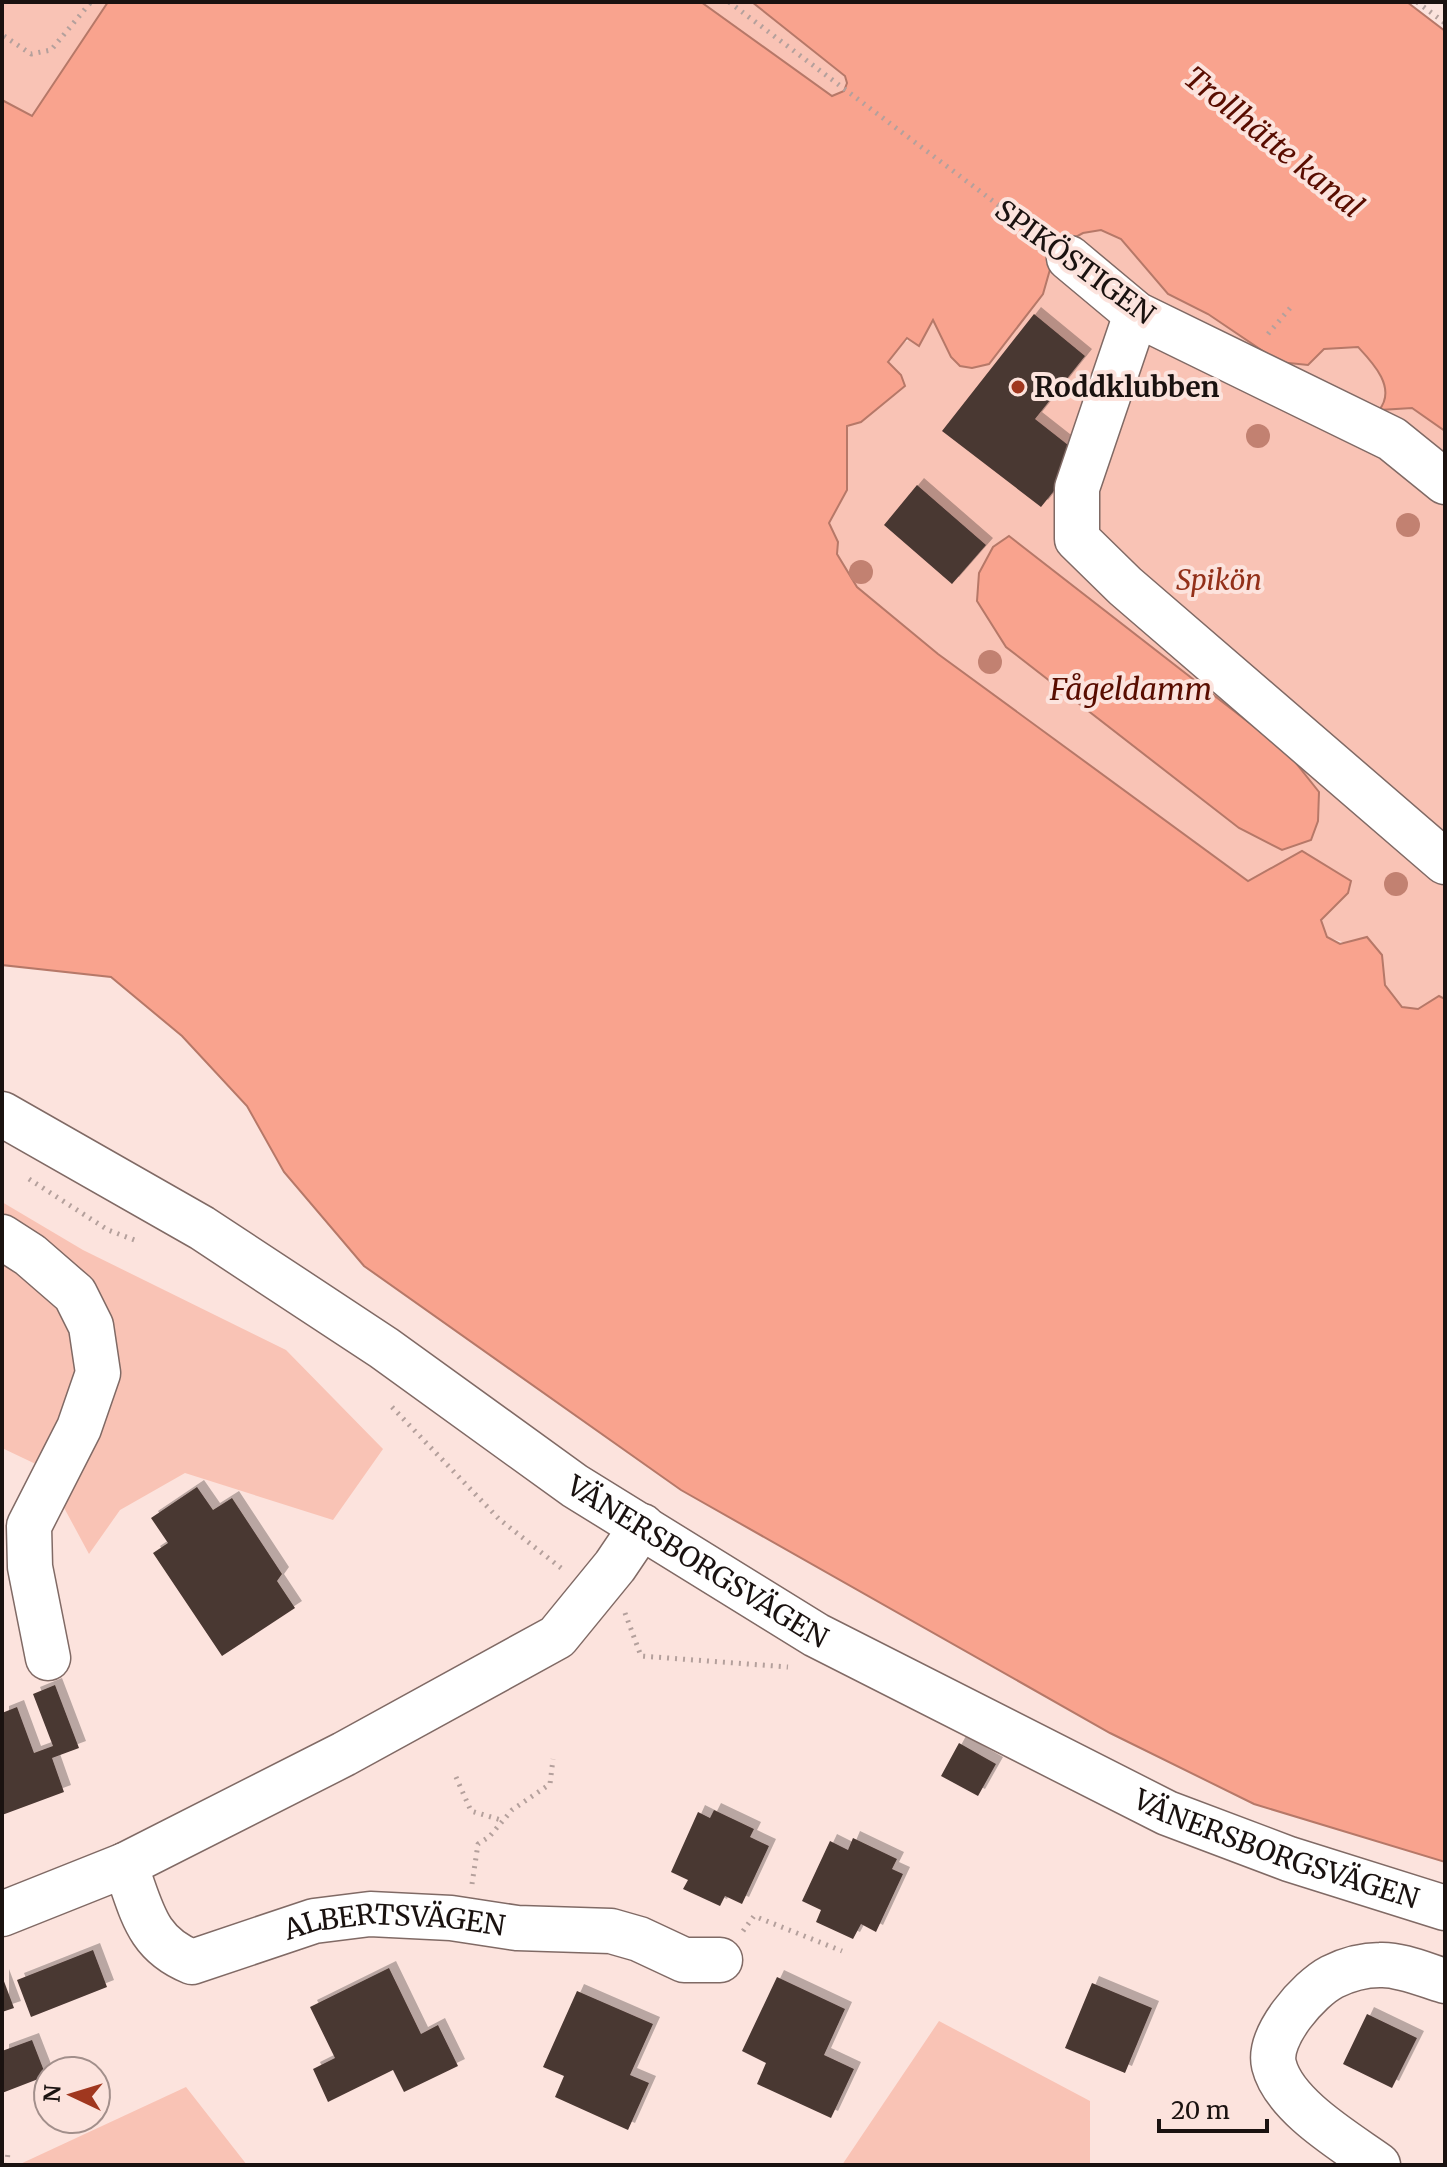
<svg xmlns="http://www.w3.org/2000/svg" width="1447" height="2167" font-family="Merriweather,serif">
<defs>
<filter id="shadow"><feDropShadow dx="7" dy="-7" stdDeviation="0" flood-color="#0004"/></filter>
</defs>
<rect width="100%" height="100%" fill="#fce3dd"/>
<!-- green -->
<path fill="#f9c3b5" d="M2,2H108L32,116L2,100Z
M701,2H752L845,76L847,83L844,91L832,96Z
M1101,230L1121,239L1168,294L1208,314L1324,349L1357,347C1372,362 1397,387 1379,409L1412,408L1445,431V999L1439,996L1418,1009L1402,1007L1385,985L1382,955L1327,937L1320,920L1348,893L1302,851L1249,881L938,654L857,587L837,553L838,542L829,523L847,490V426L861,422L905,386L901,375L888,363C898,348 904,339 922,335L933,320L944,344L989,364L1043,294L1051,266L1070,240L1083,233Z
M2,1202L83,1250L286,1350L383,1449L333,1520L185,1473L120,1510L89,1554L42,1467L2,1448Z
M939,2021L1090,2101V2165H842Z
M186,2087L247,2165H18Z"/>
<!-- water -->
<path fill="#f9a38e" stroke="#b67868" stroke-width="2" d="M108,2H701L832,96L844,91L847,83L845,76L752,2H1407L1445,31V431L1412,408L1379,410C1397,388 1373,363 1358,347L1324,349L1308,365L1279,362L1208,314L1168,294L1121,239L1101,230L1083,233L1070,240L1051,266L1043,294L989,364L972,368L960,366L951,357L933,320L919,346L907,338L888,362L901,375L905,386L861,422L847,426V490L829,523L838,542L837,554L857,587L938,654L1248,881L1302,851L1351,881L1348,893L1321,920L1327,937L1340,944L1367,937L1382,955L1385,985L1402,1007L1418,1009L1439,996L1445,999V1862L1254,1804L1110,1733L681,1490L364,1266L284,1172L247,1106L182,1036L111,977L2,965V100L32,116Z
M1009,536L1288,753L1319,792L1318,821L1311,840L1282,850L1239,828L1006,647L977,601L979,573L993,547Z"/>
<!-- building -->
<path fill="#4a3732" filter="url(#shadow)" d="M1034,314L1085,356L1035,419L1082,456L1041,507L942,431Z
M917,485L986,545L952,584L884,525Z
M197,1487L213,1510L232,1498L282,1574L277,1581L295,1608L222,1656L153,1553L168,1543L151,1518Z
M55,1685L79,1748L52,1758L64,1792L2,1815V1713L17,1707L34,1753L53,1746L33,1694Z
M959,1743L996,1764L978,1796L941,1776Z
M714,1810L754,1829L750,1837L769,1846L742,1904L725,1896L720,1906L683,1889L688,1880L671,1872L698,1812L710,1818Z
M853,1838L897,1859L892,1869L903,1874L876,1932L861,1924L853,1939L816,1922L821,1910L802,1901L830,1841L848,1850Z
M93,1950L107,1987L31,2017L17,1980Z
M389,1968L421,2034L438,2025L458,2066L404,2092L393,2070L328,2102L313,2069L335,2058L310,2007Z
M2,1976L14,2008L2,2012Z
M777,1977L845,2009L824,2055L854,2069L831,2118L757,2084L766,2063L742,2051Z
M1092,1983L1152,2008L1125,2073L1065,2048Z
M577,1991L653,2024L630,2075L649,2083L628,2130L555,2097L564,2076L543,2067Z
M1367,2014L1417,2038L1392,2088L1343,2064Z
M32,2040L46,2076L2,2093V2051Z"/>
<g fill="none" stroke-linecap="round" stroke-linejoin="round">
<defs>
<g id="minor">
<path d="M1069,258L1136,314L1392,439L1445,482"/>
<path d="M1136,314L1077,488V539L1125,586L1445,862"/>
<path d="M2,1237L30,1255L75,1294L91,1326L98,1373L79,1428L29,1526L30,1567L48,1658"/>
<path id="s1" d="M125,1865C142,1909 145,1943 192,1962L314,1921L370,1914L451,1918L517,1928L611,1931L639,1939L684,1960H720"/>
<path d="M2,1914L125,1865L344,1754L557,1637L615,1566L642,1526"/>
<path d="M1378,2165C1346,2142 1284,2106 1274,2065C1267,2036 1309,1989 1332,1977C1346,1970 1364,1965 1380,1965C1400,1964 1425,1975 1445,1981"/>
</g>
<g id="major">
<path id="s2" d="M2,1114L202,1228L384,1348L575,1486L816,1635L1167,1813L1289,1859L1445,1908"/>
</g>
</defs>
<!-- minor casing -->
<use href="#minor" stroke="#806a65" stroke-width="47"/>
<!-- major casing -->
<use href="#major" stroke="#806a65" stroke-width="47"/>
<!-- path -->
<path stroke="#b4a09c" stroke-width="5" stroke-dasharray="2 6" stroke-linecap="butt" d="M729,2L1038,235
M1417,2L1445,23
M4,36L31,54L51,50L91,2
M1268,334L1291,307
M29,1179L108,1230L137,1241
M392,1407L499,1519L561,1568
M625,1613L641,1656L788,1667
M456,1777L471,1811L501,1820
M472,1884L478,1844L489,1837L512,1810L550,1784L553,1759
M743,1931L754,1916L842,1951
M7,2165L8,2151"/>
<!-- minor -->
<use href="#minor" stroke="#fff" stroke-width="44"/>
<!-- major -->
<use href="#major" stroke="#fff" stroke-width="44"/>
</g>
<!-- trees -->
<g fill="#c28171">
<circle cx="1258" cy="436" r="12"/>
<circle cx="1408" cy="525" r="12"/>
<circle cx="861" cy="572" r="12"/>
<circle cx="990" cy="662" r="12"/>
<circle cx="1396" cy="884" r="12"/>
</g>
<!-- markers -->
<circle fill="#a0371f" stroke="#fce3dd" stroke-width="3" cx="1018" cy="387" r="8"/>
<g text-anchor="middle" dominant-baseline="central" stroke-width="8" stroke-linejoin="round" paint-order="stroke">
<!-- street labels -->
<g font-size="28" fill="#1a1210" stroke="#fce3dd">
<text transform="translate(1075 262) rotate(36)">SPIKÖSTIGEN</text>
<text stroke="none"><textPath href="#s2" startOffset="828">VÄNERSBORGSVÄGEN</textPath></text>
<text stroke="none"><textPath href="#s2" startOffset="1476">VÄNERSBORGSVÄGEN</textPath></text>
<text stroke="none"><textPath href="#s1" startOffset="332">ALBERTSVÄGEN</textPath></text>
</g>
<!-- poi labels -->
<g font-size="28" font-weight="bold" fill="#1a1210" stroke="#fce3dd" text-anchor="start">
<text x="1034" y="387">Roddklubben</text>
</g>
<!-- park labels -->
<g font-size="28" font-style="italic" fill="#933019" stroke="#fce3dd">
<text x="1219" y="580">Spikön</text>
</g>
<!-- water labels -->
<g font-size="30" font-style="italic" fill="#590d00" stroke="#fce3dd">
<text transform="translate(1274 142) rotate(39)">Trollhätte kanal</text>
<text x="1131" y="689">Fågeldamm</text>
</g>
</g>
<!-- border -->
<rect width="1447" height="2167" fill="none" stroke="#1a1210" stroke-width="8"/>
<!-- north arrow -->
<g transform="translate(72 2095) rotate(274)"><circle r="38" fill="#fce3dd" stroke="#a28f8b" stroke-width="2"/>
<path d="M0-6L14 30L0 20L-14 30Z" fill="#a0371f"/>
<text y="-12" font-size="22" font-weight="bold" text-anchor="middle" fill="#1a1210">N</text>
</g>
<!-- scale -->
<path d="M1159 2119v12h108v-12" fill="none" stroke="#1a1210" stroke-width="4"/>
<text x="1171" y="2119" font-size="24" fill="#1a1210" stroke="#fce3dd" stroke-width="6" paint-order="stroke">20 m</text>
</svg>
